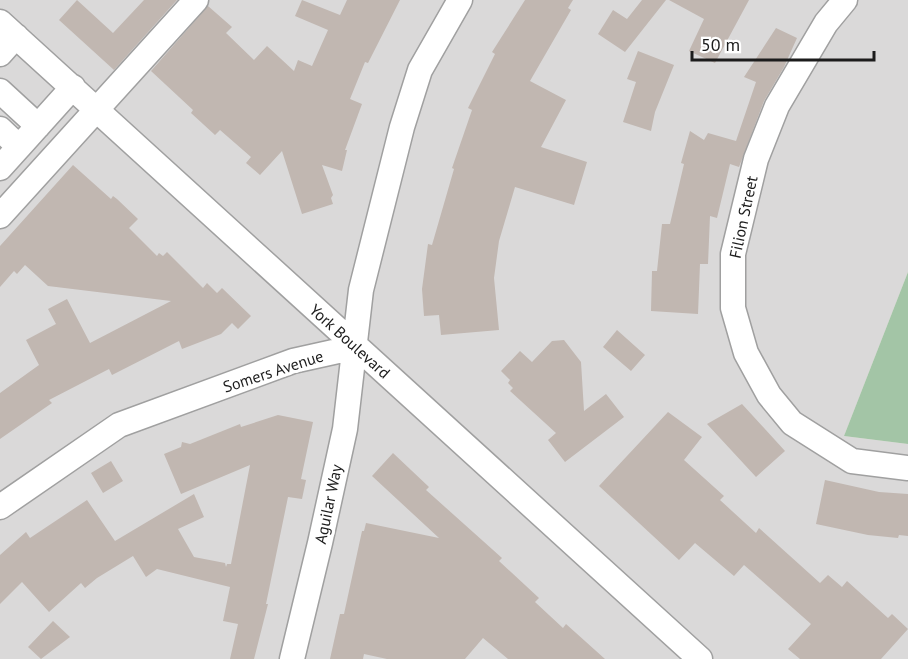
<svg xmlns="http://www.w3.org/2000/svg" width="908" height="659" font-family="'PT Sans',sans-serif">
<rect width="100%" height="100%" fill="#ede8e2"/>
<!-- residential -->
<path fill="#dad9d9" d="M0,0H908V272L844,436L908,444V659H0Z"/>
<!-- cemetery -->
<path fill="#a3c5a6" d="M908,272V444L844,436Z"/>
<!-- building -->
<path fill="#c1b7b1" d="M77,0L113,33L144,0H177L114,70L59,20Z
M302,0L340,15L347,0H400L368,63L365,62L350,99L362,104L345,150H347L342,171L322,165L333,195L331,198L333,204L302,214L282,151L260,175L246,163L251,157L220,130L215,135L191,113L193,110L151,71L208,6L232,27L226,33L254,60L267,46L294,71L298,60L312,66L328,30L295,16Z
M525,0H573L568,8L571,10L530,81L566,100L541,147L587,162L574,205L515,187L499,241L494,278L499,330L441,335L439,315L424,316L422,289L428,244L432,245L454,169L452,168L472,110L468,108L495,54L492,52Z
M642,0H666L625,52L598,34L613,10L627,19Z
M669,0H749L715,63L689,51L704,19Z
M776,28L797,38L784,67L764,101L739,167L730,164L717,218L710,216L708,264H700L698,314L651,311L652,271H657L662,224H670L684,164L681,163L690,131L704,140L708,133L736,141L756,82L744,77Z
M638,51L674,65L655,112L651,131L623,122L636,82L627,79Z
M73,165L111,199L113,196L117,199L138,219L129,228L157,256L159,253L163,256L167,252L203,288L207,283L217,293L222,288L251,316L238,329L232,323L221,334L182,349L179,341L112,375L109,369L49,400L52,403L0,439V393L39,365L26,340L56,324L48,309L67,299L90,343L171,301L48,286L25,265L17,274L14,271L0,287V246Z
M617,330L645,355L631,371L603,347Z
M564,340L581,362L584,411L606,394L624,417L565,462L548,440L556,433L510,391L513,388L508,383L510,380L501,371L520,351L532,362L552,341Z
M742,404L785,451L756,477L707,424Z
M668,412L702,437L684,460L724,496L720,500L756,533L759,528L820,583L828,575L842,587L847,581L888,618L892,614L908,629L881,659H800L788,649L811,624L744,565L734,576L695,543L679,560L599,486Z
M278,415L313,422L301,479L306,480L302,499L288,497L266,604H268L254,659H230L238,624L223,621L230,587L157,569L146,577L133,556L97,578L85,588L81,583L49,612L22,582L0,604V555L26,532L30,538L87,500L115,541L194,494L204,517L178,529L194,557L225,563L226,567L227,564H231L250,465L181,494L164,454L181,447L182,442L190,444L240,424L241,427Z
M393,453L429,487L426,490L502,558L499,561L539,598L535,602L563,628L566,624L605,659H508L483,638L465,659H387L364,654L363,659H330L340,614H344L362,531H364L366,523L439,538L372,476Z
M111,461L123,481L103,493L91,473Z
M825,480L879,492L908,494V536L899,535L898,538L868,535L816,524Z
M53,621L70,637L41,659L28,647Z"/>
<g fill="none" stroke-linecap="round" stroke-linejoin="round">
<defs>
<path id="minor" d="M845,0L826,23L777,106L756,159L733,254V308L746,353L769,395L792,423L852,461L908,468
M0,22L700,659
M0,54L16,36
M0,91L38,126
M0,129L19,147L0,168
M19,147L73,87
M0,216L196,0
M0,507L119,425L293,361L356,347
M292,659L320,543L345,429L361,290L402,127L420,70L460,0"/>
</defs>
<!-- minor casing -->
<use href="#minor" stroke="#a0a0a0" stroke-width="27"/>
<!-- minor -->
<use href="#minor" stroke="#fff" stroke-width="24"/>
</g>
<g text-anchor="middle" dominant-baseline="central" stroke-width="6" stroke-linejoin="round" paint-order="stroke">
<!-- street labels -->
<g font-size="16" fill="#1c1c1c" stroke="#fff">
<text transform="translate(743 217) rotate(-78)">Filion Street</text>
<text transform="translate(350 341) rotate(42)">York Boulevard</text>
<text transform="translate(273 371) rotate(-18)">Somers Avenue</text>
<text transform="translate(328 504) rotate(-78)">Aguilar Way</text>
</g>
</g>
<!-- scale -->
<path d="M692 51v9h182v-9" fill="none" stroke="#1c1c1c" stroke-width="3"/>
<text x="701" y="51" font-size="18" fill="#1c1c1c" stroke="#ffffff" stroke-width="4.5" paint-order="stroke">50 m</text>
</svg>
